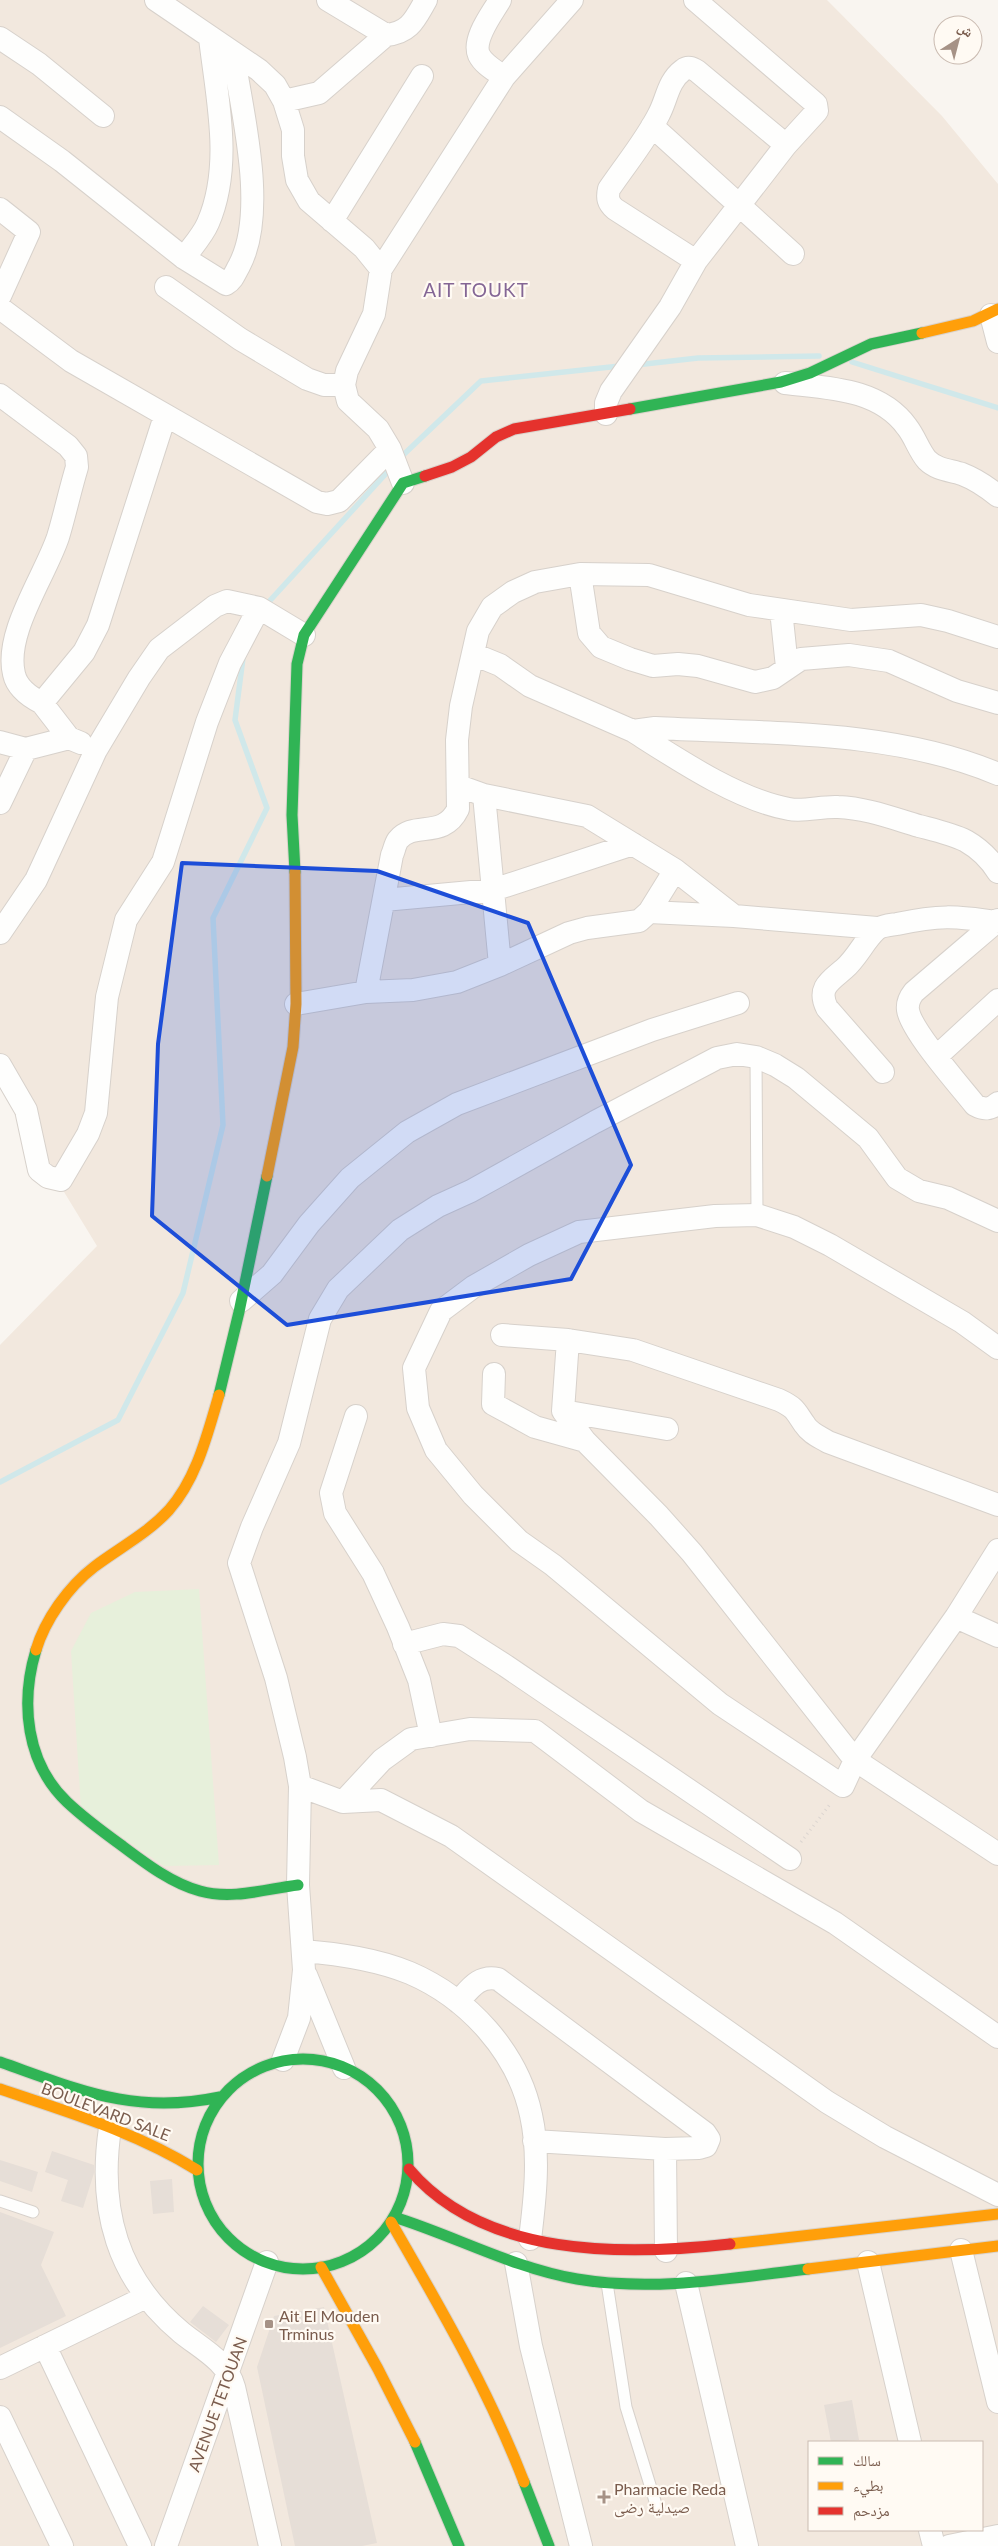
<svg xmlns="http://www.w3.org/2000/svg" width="998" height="2546" font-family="Lato,'Noto Naskh Arabic',sans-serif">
<rect width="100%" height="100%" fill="#f9f5f0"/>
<!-- residential -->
<path fill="#f2e8de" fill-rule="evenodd" d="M0,0H827L942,116L998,184V2546H0V1345L97,1246L0,1087ZM809,2442H982V2530H809Z"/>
<!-- green -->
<path fill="#e7f0db" d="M199,1589L219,1865L164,1866L81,1809L71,1651L91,1613L135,1592Z"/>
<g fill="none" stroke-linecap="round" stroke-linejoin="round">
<!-- stream -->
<path stroke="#d0e8ea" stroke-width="5.5" d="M852,362L998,408
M636,365L698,358L819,356
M400,458L481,381L620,366
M265,606L392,467
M0,1482L118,1420L183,1293L223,1125L213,918L267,808L235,720L243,658"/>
</g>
<!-- building -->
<path fill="#e6ded7" d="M52,2151L94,2165V2173L83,2208L61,2201L68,2180L45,2172Z
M0,2160L38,2172L32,2192L0,2181Z
M172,2179L174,2212L153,2214L150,2181Z
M0,2212L54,2232L41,2265L66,2316L0,2348Z
M203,2306L229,2325L216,2342L190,2322Z
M324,2307L377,2543L362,2546H295L257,2367L274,2316Z
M852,2400L859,2440L831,2442L824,2405Z"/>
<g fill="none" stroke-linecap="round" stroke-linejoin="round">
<defs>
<path id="lane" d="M756,1057L757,1215
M0,2201L33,2212
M607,2283L626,2407L658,2511"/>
<path id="street" d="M156,0L259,70L275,85L284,101L293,130V156L297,180L309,201L364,248L381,269L374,314L347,371L344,385L348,401L378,429L390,449L403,483
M328,0L386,35
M500,0C492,14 472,39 479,55C484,65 496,71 504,77
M0,38L39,64L103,116
M284,101L319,93L386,35C410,33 415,19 426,0
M0,117L62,161L184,258L226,284C233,280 235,273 239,266C268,212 242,112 233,53
M652,126L793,254
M0,209L29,232L0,296
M332,221L422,76
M184,258C192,247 203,235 208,223C233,165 217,99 210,38
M696,261L615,209C608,203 607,198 609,189C626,164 646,140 659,114C667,99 668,81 683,70C688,66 692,68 697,71L786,145
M381,269L504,77L572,0
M166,287L240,339L307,379L324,385H344
M0,308L71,361L317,502L327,504L339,501L390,449
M991,315L998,342
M785,383C827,388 879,388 907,427C915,437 919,451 927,460C937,470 950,470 962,474C975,479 987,487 998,496
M0,395L68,446L76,456L77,467C70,490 65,514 58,537C45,576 4,633 14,674C17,688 30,697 42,703
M606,414V403L611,391L670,307L696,261L786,145L817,111L816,104L695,0
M580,574L589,633L601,647L630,659L653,666L678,664L698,666L755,682L773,678L801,659L849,655L889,661L957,691L998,703
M781,610L787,667
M473,654L500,665L530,686L633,731L655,728C769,734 891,729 998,774
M633,731C677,759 738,800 789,809C804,812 822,806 838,807C866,808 892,818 919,826C934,830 952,834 966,841C980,849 990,859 998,872
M69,738L42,703L84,652L98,625L165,416
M0,742L26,749L69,738L81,743
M459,786L484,795L587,816L675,870L734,916
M484,795L500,965
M0,803L26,749
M384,900L493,890L633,844
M649,912L734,916L877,928
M996,922L914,992C910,997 907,1003 908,1010C911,1031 960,1086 975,1105C984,1110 990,1110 998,1103
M0,933L36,880L96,750L139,678L159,649L215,606L227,601L259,608L304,635
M366,992L392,855C394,851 395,844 398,840C414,820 443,840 458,809L457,740L461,706L478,631L492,607L513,592L535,582L580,574L649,575L749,605L851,620L921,615L948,621L998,637
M296,1004L366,992L413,990L457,982L500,965L569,933L587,928L639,921L649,912L675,870
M936,1057L998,1000
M0,1065L26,1110L39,1170L48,1177L61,1180L88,1134L96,1113L107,997L126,920L163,862L207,722L230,663L259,608
M883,1072L827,1008C817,988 830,981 844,969C857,958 864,941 876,930C880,926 891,925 897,924C939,915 955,916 996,922L998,920
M241,1301L272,1274L309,1224L350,1178L407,1132L457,1104L652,1030L738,1003
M502,1335L568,1340L633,1350L779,1400C796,1408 795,1411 805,1425C810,1433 820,1437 828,1442L998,1505
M568,1340L563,1411L585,1441L659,1516L692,1553L855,1760L998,1854
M998,1348L962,1322L830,1245L794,1227L757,1215L715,1216L579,1232L529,1255L473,1287L441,1311L414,1368L418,1408L436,1450L473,1495L519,1541L553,1565L720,1704L843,1786L855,1760L956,1617L998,1550
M494,1374L493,1404L535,1427L585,1441
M563,1411L667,1429
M356,1416L331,1493L335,1513L373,1573L398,1627L419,1680L431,1736
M956,1617L998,1636
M404,1644L443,1634L459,1636L506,1666L790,1859
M300,1786L343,1802L381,1800L451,1836L827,2102L885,2137L998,2195
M343,1802L382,1760L411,1739L470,1729L535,1731L641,1811L835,1923L998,2037
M303,1951C339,1954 376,1959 410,1973C468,1998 518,2052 531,2115C540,2155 535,2199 530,2239
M306,1975L344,2068
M458,2002C470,1989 478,1975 498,1979L705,2133L709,2139L706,2146L699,2148L665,2149L534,2141
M283,2060L299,2018L304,1970L298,1885L300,1786L295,1757L276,1678L239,1563L252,1527L289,1443L320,1319L338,1289L400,1230L438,1206L471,1191L595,1122L717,1058L737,1054L756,1057L775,1065L796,1078L868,1138L897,1178L919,1191L948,1198L998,1221
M110,2128C98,2210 117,2279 182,2333C202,2349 227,2361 234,2387L270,2546
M665,2149L666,2251
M961,2250L998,2402
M868,2262L910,2442
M516,2263L531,2346L581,2546
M686,2283L747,2546
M45,2346L140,2546
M0,2368L146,2297
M0,2417L62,2546
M930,2530L934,2546
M166,2546L267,2262
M949,2546L998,2536"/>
<path id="fast" d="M630,409L781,382L810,373L871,344L922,333
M295,872L292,815L297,664L304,635L403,483L425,476
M219,1395L239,1312L267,1176
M36,1650C20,1703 26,1763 67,1802C84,1818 103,1832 121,1845C145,1863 171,1883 200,1891C232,1900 266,1889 298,1885
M198 2164a105 105 0 1 1 210 0a105 105 0 1 1-210 0Z
M0,2062C80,2090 134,2115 220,2097
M394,2217C455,2236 513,2268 577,2279C654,2292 732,2278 808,2269
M415,2442L459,2546
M524,2482L549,2546"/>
<path id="slow" d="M922,333L973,321L998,309
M267,1176L293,1047L296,1004L295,872
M36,1650C45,1620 68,1587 94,1567C119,1548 147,1534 169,1510C197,1478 207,1435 219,1395
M0,2089C68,2112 136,2132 197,2170
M391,2222C440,2307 489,2391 524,2482
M730,2244L998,2214
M321,2267L378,2369L415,2442
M808,2269L998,2246"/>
<path id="jam" d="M425,476L452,467L471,457L496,437L514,429L630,409
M409,2169C484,2258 624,2256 730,2244"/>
</defs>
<!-- lane casing -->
<use href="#lane" stroke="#d7d1cb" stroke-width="13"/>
<!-- street casing -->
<use href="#street" stroke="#d7d1cb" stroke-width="24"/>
<!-- fast casing -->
<use href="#fast" stroke="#d9d2cb" stroke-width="13"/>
<!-- slow casing -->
<use href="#slow" stroke="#d9d2cb" stroke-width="13"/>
<!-- jam casing -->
<use href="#jam" stroke="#d9d2cb" stroke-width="13"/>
<!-- path -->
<path stroke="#dcd5d0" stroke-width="3" stroke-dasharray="1 4" stroke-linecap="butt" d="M801,1842L831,1803"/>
<!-- lane -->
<use href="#lane" stroke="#fefefd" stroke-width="11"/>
<!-- street -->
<use href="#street" stroke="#fefefd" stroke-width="22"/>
<!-- fast -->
<use href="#fast" stroke="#30b455" stroke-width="11"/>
<!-- slow -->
<use href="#slow" stroke="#ff9f0a" stroke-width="11"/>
<!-- jam -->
<use href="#jam" stroke="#e5322d" stroke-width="11"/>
</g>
<!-- marked area -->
<path fill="#1d4ed8" fill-opacity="0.2" stroke="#1d4ed8" stroke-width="4" stroke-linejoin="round" d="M182,863L377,871L528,923L631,1165L571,1279L287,1325L152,1216L158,1044Z"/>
<!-- markers -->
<g fill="#a69286" stroke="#fffaf3" stroke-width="2">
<rect x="264" y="2319" width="10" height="10" rx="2.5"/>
<path d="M601.5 2489.5h5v5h5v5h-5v5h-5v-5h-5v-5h5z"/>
</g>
<g text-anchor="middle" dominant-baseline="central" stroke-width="4.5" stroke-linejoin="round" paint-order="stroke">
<!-- street labels -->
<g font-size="16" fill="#7a5c4d" stroke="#fffaf3">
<text transform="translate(106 2111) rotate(21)">BOULEVARD SALE</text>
<text transform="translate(217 2404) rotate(-70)">AVENUE TETOUAN</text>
</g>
<!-- poi labels -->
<g font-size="16" fill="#7a5c4d" stroke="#fffaf3" text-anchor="start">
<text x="279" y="2315">Ait El Mouden<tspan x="279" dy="18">Trminus</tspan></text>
<text x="614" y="2488">Pharmacie Reda<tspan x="614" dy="18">صيدلية رضى</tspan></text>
</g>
<!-- quarter labels -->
<g font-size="19" letter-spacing="1" fill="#846695" stroke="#fffaf3">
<text x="476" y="289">AIT TOUKT</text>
</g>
</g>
<!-- legend -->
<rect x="808" y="2441" width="175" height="90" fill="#fffaf3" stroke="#cabbb1"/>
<rect x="818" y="2457" width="25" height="8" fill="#30b455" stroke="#cabbb1"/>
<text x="853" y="2466" font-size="15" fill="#7a5c4d">سالك</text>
<rect x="818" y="2482" width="25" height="8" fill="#ff9f0a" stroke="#cabbb1"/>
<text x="853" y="2491" font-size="15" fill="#7a5c4d">بطيء</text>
<rect x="818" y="2507" width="25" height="8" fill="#e5322d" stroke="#cabbb1"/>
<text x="853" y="2516" font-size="15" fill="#7a5c4d">مزدحم</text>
<!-- north arrow -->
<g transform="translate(958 40) rotate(36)"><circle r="24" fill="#fffaf3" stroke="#cabbb1"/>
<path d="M0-4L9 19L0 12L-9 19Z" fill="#a69286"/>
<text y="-8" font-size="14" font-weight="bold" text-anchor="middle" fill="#7a5c4d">ش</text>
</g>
</svg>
